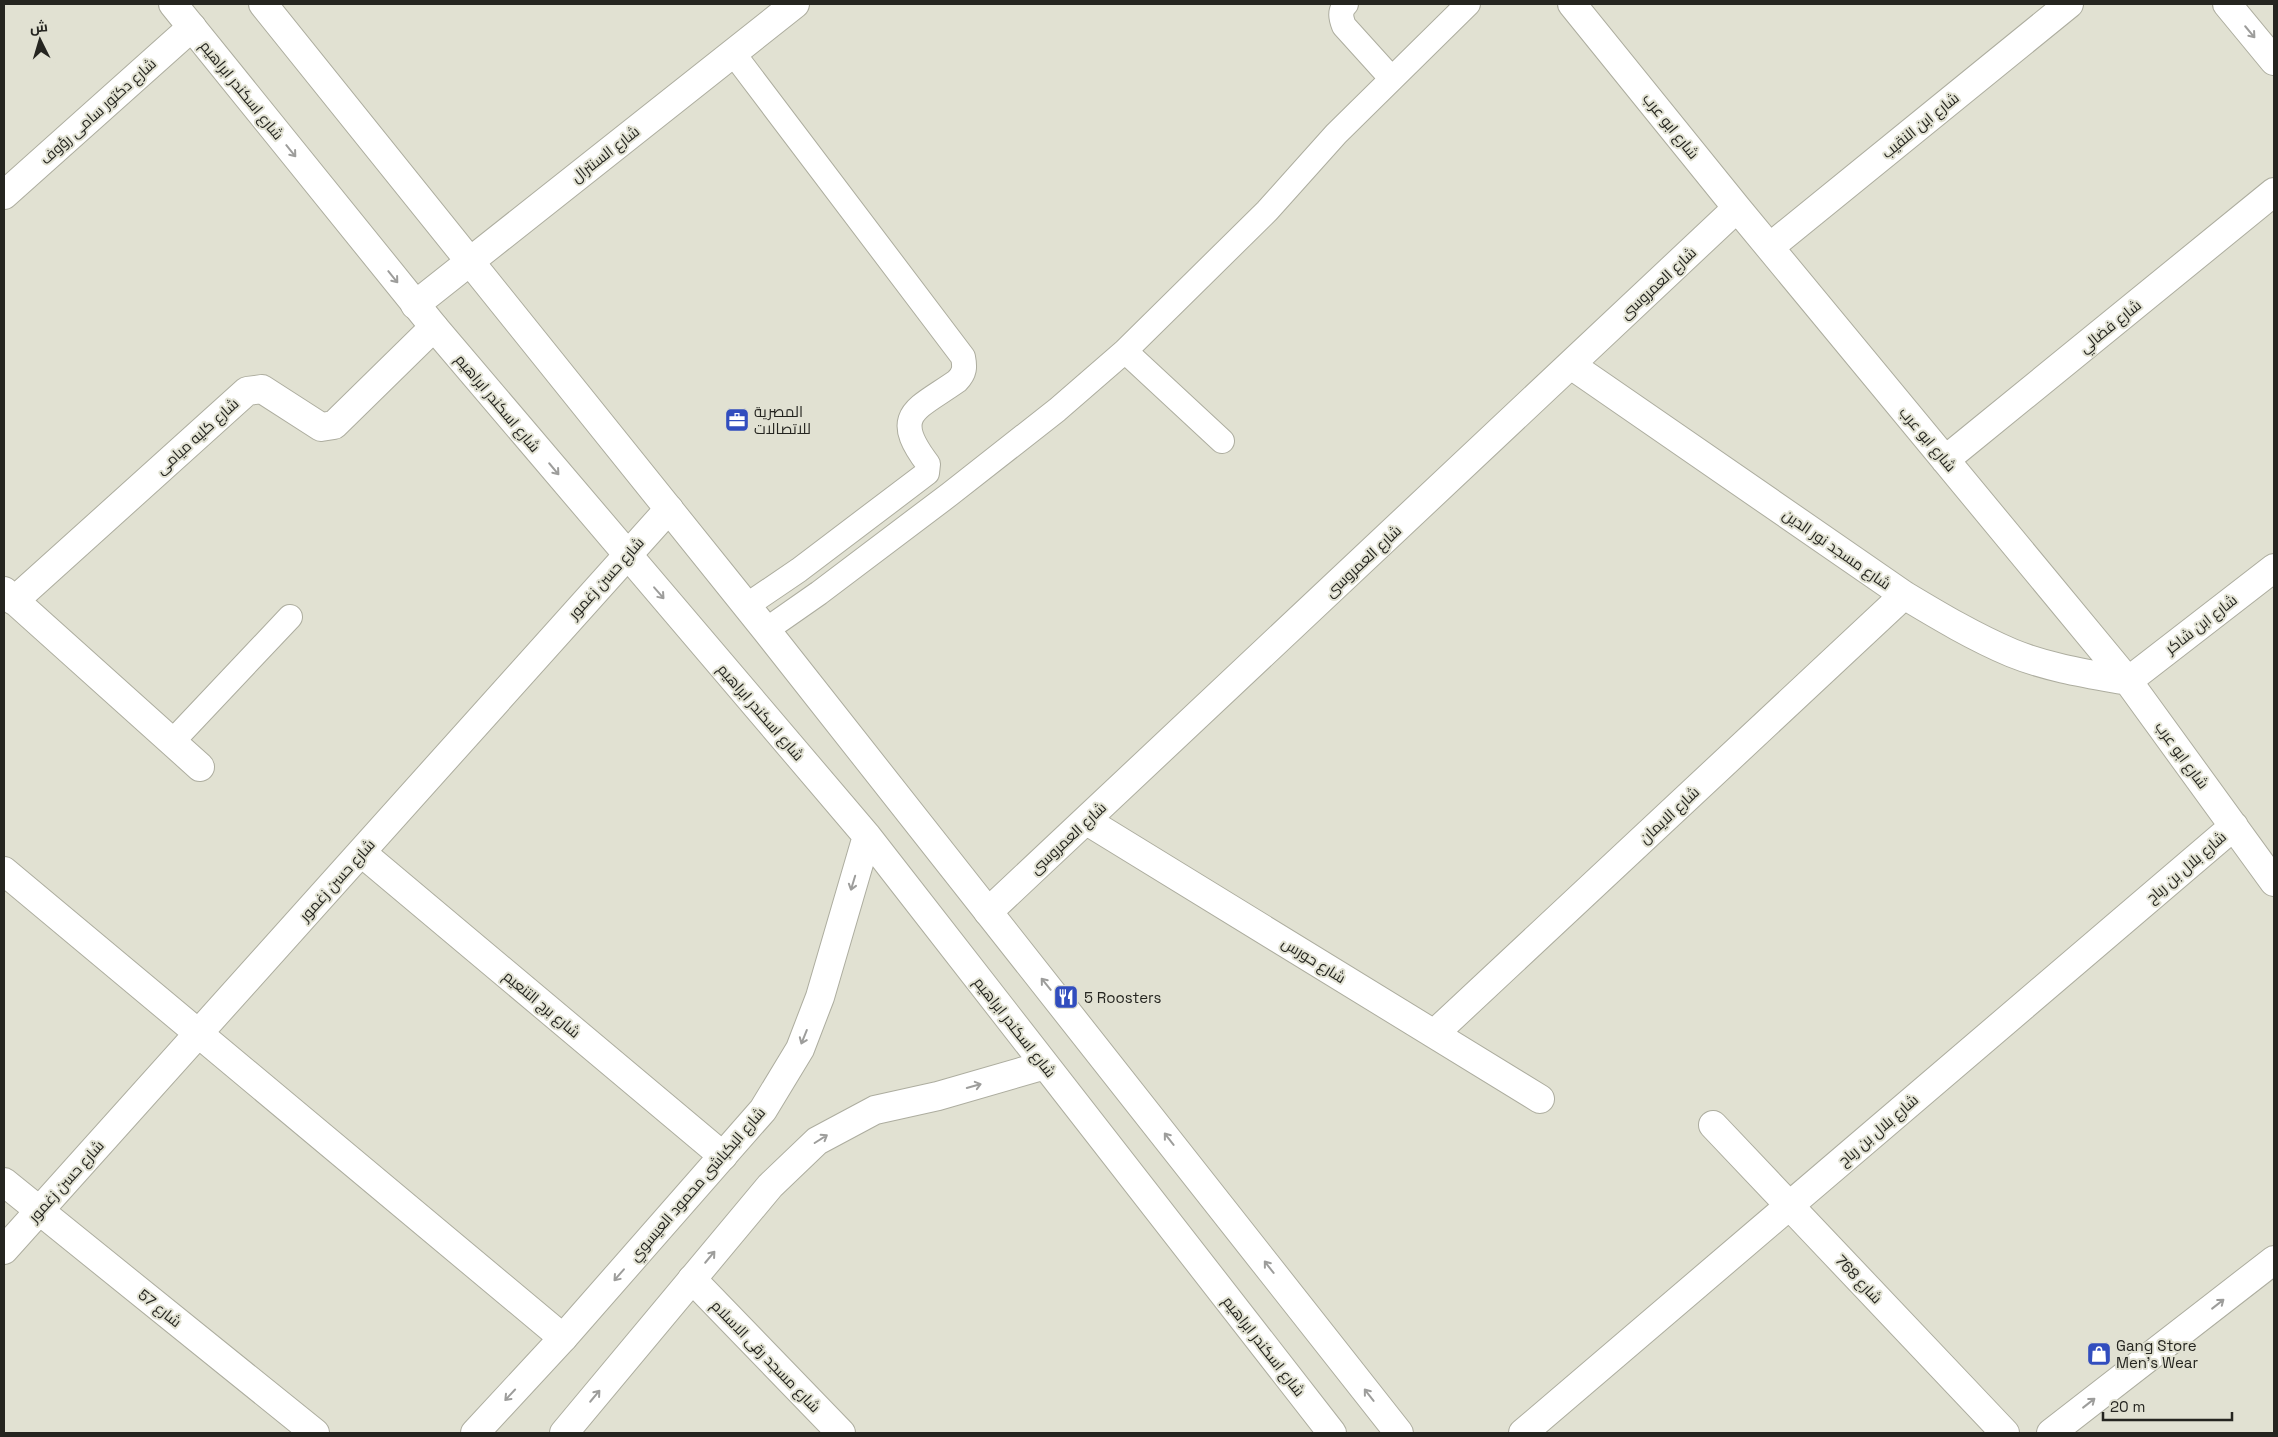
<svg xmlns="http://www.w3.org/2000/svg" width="2278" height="1437" font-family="'Space Grotesk',Cairo,sans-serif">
<rect width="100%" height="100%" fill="#e1e1d2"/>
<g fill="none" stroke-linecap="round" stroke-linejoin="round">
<defs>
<path id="service" d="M1346,4C1339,11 1341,18 1344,26L1391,78
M733,53L963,357C965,367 965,373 957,381C916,410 890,414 928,464L927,473L799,570L746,606
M1125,351L1222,441
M766,630L819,593L950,494L1057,410L1125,351L1267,211L1336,134L1468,4
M172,742L290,617"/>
<path id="minor" d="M1572,4L1737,208L2128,681L2274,882
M2227,4L2274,61
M4,195L192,27
M1770,247L2069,4
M415,305L795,4
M1571,365L1904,595C1939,616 1974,637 2012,653C2049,668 2089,674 2128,681L2274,568
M1945,460L2274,192
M4,591L200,767
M14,601L247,391L262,389L321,427L334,425L434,327
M1087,821L1540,1099
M362,853L723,1156
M4,871L563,1338
M988,912L1737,208
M1434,1034L1904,595
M1713,1125L2005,1433
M4,1182L315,1433
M4,1250L669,509
M692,1279L841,1433
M1523,1433L2234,826
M2051,1433L2274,1260"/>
<path id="tertiary" d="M173,4L434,327L867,836L1332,1433
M263,4L766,630L1399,1433
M475,1433L563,1338L763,1110L800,1049L820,997L867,836
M564,1433L770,1186L817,1141L875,1110L938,1096L1045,1065"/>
</defs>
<!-- service casing -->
<use href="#service" stroke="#adad9f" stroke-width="26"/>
<!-- minor casing -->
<use href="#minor" stroke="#adad9f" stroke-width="30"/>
<!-- tertiary casing -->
<use href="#tertiary" stroke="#adad9f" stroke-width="30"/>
<!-- service -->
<use href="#service" stroke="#fff" stroke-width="24"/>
<!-- minor -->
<use href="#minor" stroke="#fff" stroke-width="28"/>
<!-- tertiary -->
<use href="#tertiary" stroke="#fff" stroke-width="28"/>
</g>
<!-- one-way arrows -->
<defs><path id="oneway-shaft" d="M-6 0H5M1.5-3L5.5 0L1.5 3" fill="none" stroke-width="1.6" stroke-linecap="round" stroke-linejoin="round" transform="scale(1.25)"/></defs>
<g stroke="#9d9d9b">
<use href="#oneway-shaft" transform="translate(2250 32) rotate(50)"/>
<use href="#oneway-shaft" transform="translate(291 151) rotate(51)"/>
<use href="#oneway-shaft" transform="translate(393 277) rotate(51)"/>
<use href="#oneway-shaft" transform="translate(554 469) rotate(50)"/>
<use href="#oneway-shaft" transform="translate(659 593) rotate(49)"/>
<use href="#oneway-shaft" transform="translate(853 883) rotate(107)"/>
<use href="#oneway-shaft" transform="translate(1046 984) rotate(-129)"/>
<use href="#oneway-shaft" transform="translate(804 1037) rotate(112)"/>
<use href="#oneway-shaft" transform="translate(974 1086) rotate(-16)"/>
<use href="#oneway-shaft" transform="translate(821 1139) rotate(-32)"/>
<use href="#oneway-shaft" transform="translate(1169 1139) rotate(-128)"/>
<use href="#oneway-shaft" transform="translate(710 1257) rotate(-50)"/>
<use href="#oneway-shaft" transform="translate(1269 1267) rotate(-128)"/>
<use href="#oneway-shaft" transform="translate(619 1275) rotate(131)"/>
<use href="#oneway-shaft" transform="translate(2218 1304) rotate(-38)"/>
<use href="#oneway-shaft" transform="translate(510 1395) rotate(133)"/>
<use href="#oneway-shaft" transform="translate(1369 1395) rotate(-128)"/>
<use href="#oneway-shaft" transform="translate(595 1396) rotate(-50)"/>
<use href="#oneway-shaft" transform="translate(2089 1403) rotate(-38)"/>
</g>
<!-- icons -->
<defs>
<symbol id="office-square" viewBox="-11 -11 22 22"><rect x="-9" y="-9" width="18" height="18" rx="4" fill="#314dbe" stroke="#e1e1d2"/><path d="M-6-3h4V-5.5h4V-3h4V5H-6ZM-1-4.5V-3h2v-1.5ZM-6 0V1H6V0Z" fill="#fff"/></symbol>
<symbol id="restaurant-square" viewBox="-11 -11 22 22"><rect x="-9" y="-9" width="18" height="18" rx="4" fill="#314dbe" stroke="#e1e1d2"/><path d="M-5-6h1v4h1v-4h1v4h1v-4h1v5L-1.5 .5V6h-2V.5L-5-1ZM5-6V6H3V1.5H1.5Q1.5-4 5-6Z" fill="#fff"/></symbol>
<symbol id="shop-square" viewBox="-11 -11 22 22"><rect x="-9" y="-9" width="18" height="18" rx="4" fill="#314dbe" stroke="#e1e1d2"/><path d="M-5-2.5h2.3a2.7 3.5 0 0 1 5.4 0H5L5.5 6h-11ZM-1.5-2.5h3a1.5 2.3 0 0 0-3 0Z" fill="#fff"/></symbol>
</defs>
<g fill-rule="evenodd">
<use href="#office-square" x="723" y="406" width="28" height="28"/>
<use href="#restaurant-square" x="1052" y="983" width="28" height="28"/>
<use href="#shop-square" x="2085" y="1340" width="28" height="28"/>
</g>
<g text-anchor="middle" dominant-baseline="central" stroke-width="4" stroke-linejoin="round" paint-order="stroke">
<!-- street labels -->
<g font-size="15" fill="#252520" stroke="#e1e1d2">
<text transform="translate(242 90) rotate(51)">شارع اسكندر ابراهيم</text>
<text transform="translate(98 111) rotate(-42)">شارع دكتور سامى رؤوف</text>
<text transform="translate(1920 125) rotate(-39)">شارع ابن النقيب</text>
<text transform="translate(1671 126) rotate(51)">شارع ابو عرب</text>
<text transform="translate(605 154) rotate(-38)">شارع السنترال</text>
<text transform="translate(1658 283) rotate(-43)">شارع العمروسى</text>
<text transform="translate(2110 326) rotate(-39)">شارع فضالي</text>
<text transform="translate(498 403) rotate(50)">شارع اسكندر ابراهيم</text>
<text transform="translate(197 436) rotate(-42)">شارع كليه ميامى</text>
<text transform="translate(1928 439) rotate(50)">شارع ابو عرب</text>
<text transform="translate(1837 549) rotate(35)">شارع مسجد نور الدين</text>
<text transform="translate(1363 561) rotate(-43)">شارع العمروسى</text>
<text transform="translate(606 578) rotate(-48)">شارع حسن زغمور</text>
<text transform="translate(2201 624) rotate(-38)">شارع ابن شاكر</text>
<text transform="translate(761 712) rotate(49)">شارع اسكندر ابراهيم</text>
<text transform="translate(2182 755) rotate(54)">شارع ابو عرب</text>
<text transform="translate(1669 815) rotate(-43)">شارع الايمان</text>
<text transform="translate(1068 838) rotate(-43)">شارع العمروسى</text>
<text transform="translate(2186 867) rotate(-41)">شارع بلال بن رباح</text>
<text transform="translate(337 880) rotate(-48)">شارع حسن زغمور</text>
<text transform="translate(1314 960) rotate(32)">شارع حورس</text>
<text transform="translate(542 1004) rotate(40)">شارع برج التنعيم</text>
<text transform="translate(1015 1027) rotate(52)">شارع اسكندر ابراهيم</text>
<text transform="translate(1878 1130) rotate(-41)">شارع بلال بن رباح</text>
<text transform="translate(66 1181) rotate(-48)">شارع حسن زغمور</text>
<text transform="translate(697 1184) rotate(-49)">شارع البكباشى محمود العيسوي</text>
<text transform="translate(1859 1279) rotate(47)">شارع 768</text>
<text transform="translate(160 1308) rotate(39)">شارع 57</text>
<text transform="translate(1264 1346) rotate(52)">شارع اسكندر ابراهيم</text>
<text transform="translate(766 1356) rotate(46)">شارع مسجد رقى الاسلام</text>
</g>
<!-- poi labels -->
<g font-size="15" fill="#252520" stroke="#e1e1d2" text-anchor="start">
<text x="754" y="411">المصرية<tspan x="754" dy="17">للاتصالات</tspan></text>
<text x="1084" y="997">5 Roosters</text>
<text x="2116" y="1345">Gang Store<tspan x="2116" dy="17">Men's Wear</tspan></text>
</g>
</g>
<!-- border -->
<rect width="2278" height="1437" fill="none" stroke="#252520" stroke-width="10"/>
<!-- north arrow -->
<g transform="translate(40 40) rotate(355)" stroke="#e1e1d2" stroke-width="4" paint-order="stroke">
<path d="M0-4L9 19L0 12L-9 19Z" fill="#252520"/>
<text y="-8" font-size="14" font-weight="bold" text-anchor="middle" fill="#252520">ش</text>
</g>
<!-- scale -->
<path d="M2103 1412v8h129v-8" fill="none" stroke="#252520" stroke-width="2.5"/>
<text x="2110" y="1412" font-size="15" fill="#252520" stroke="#e1e1d2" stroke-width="4" paint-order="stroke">20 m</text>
</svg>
